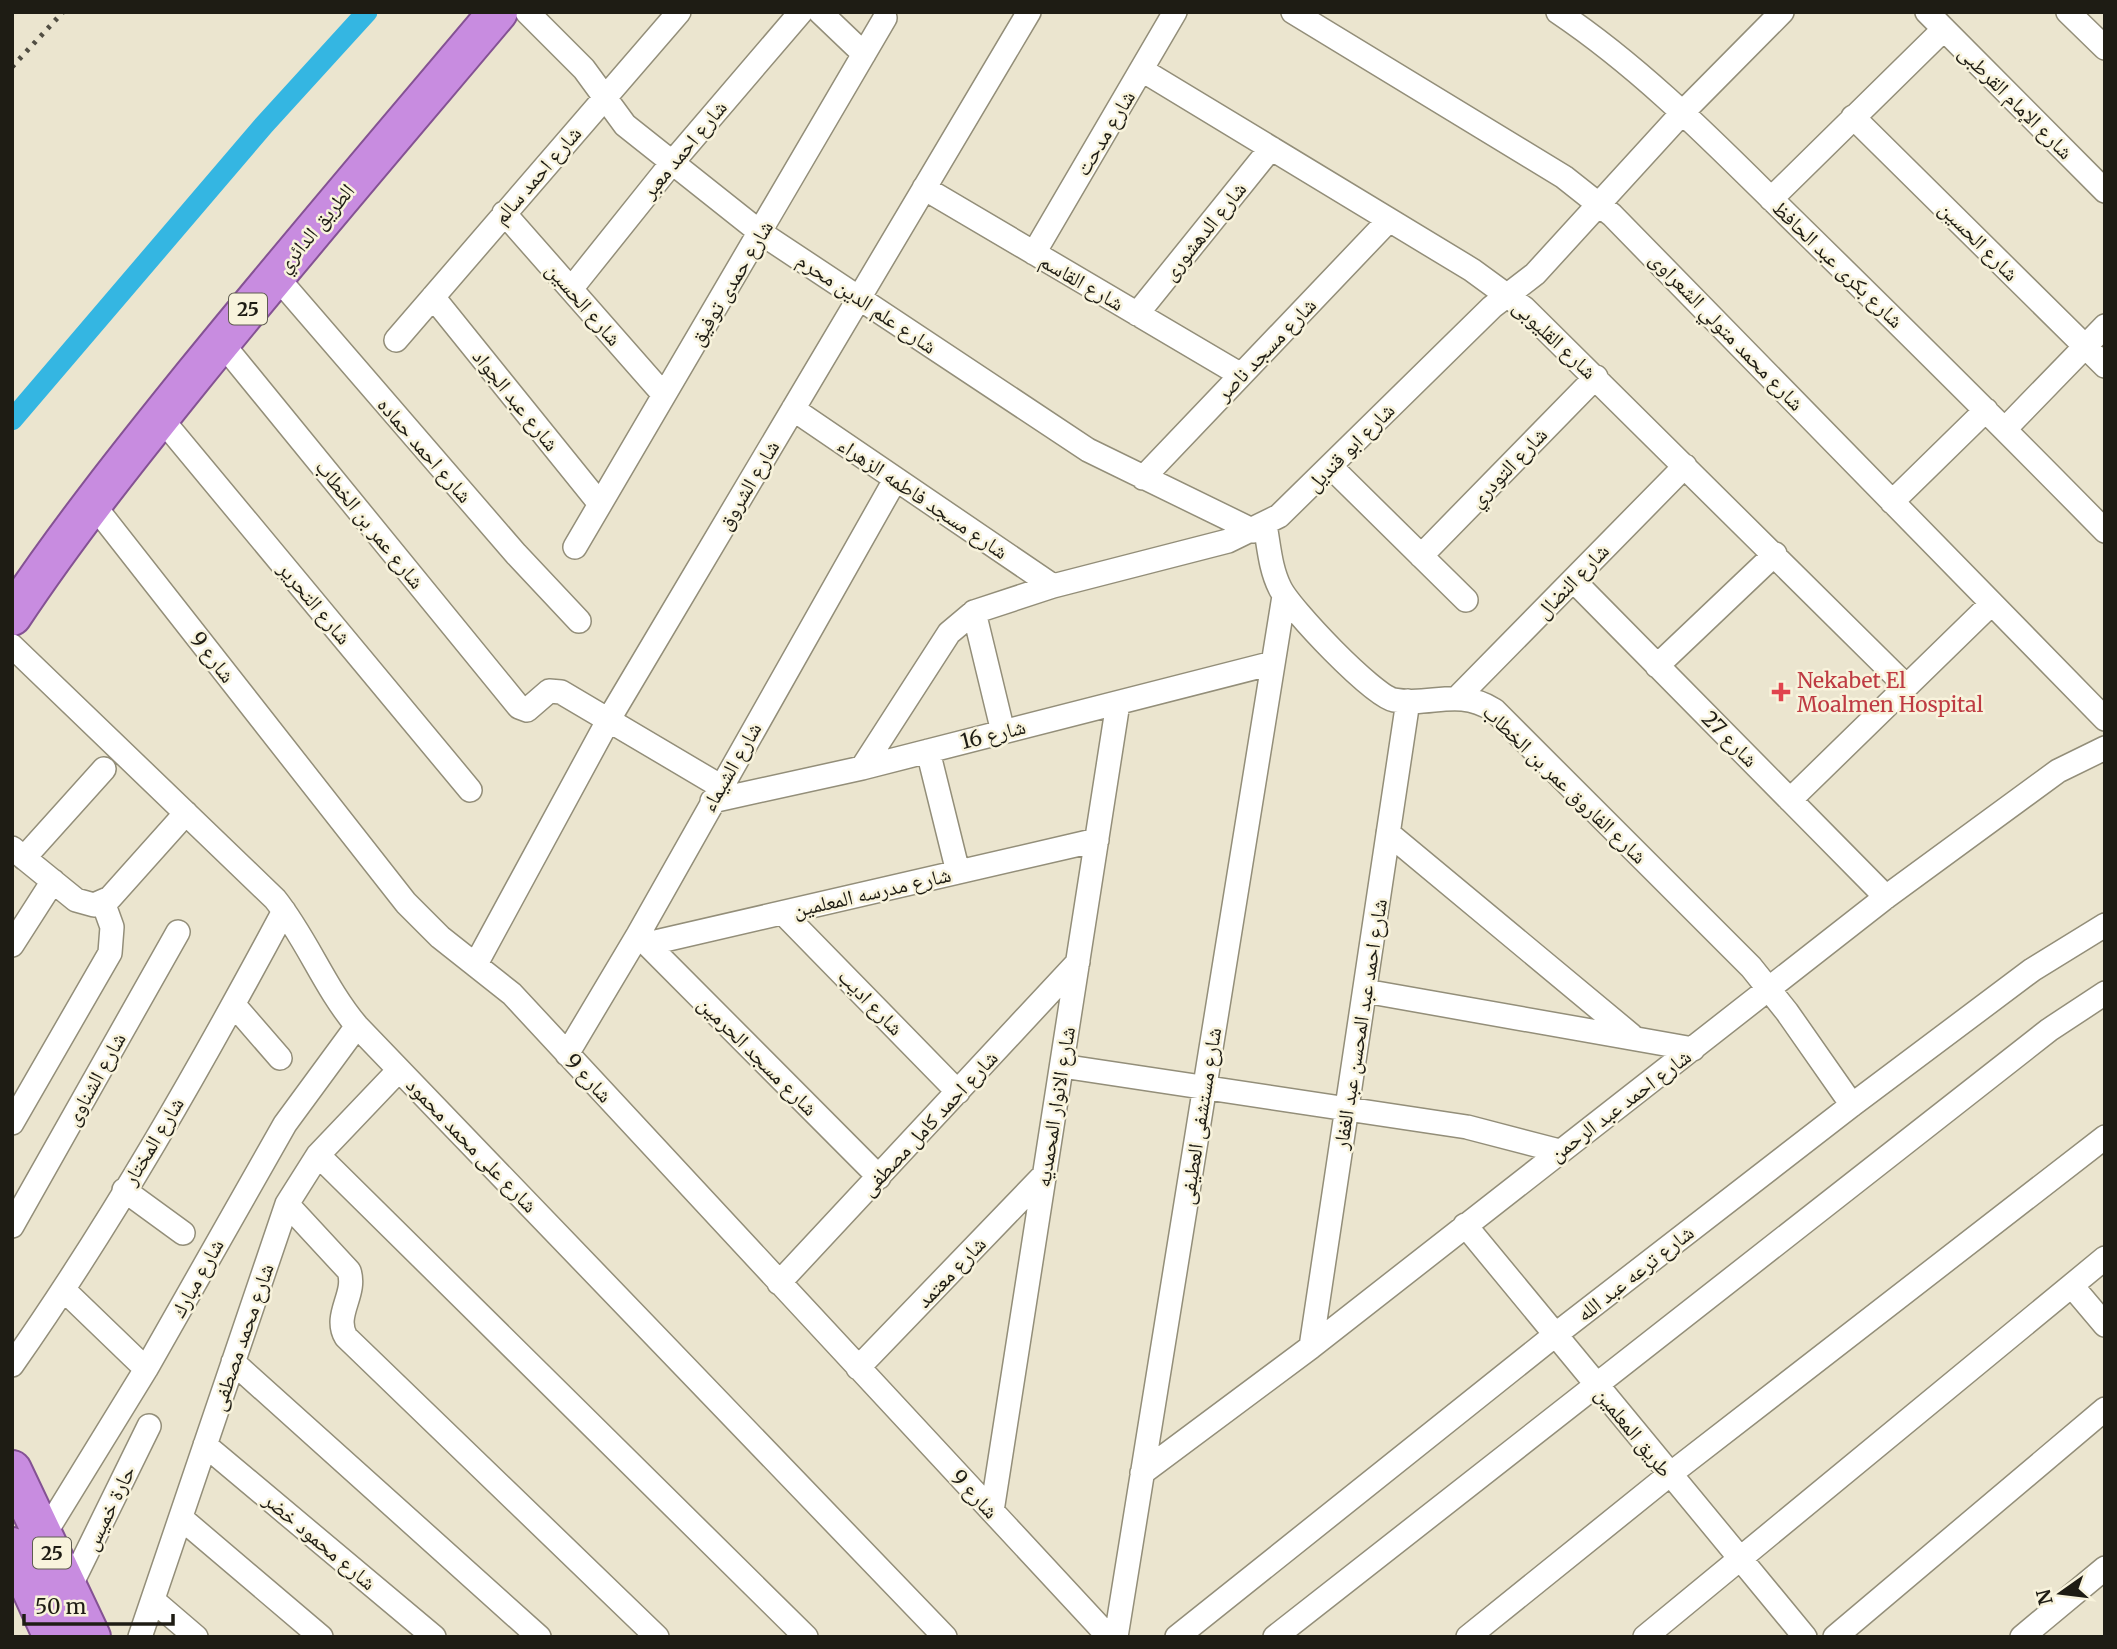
<svg xmlns="http://www.w3.org/2000/svg" width="2117" height="1649" font-family="Merriweather,'Noto Naskh Arabic',serif">
<rect width="100%" height="100%" fill="#ebe5cf"/>
<g fill="none" stroke-linecap="round" stroke-linejoin="round">
<!-- canal -->
<path stroke="#34b6e2" stroke-width="21" d="M12,420L264,125L367,12"/>
<defs>
<path id="minor" d="M527,12L584,69L625,125L761,233L1088,450L1254,531
M820,12L864,54
M1293,12L1564,177L1612,215L2105,719
M1558,12C1650,74 1725,154 1804,231C1905,330 2006,430 2105,531
M1927,12L2105,191
M2068,12L2105,48
M1142,70L1472,270L1524,308L1906,686
M1853,117L2105,366
M924,188L1241,375
M1771,199L1944,29
M504,213L664,395
M1034,253L1175,12
M275,275L516,554L579,621
M571,289L671,164L801,12
M433,297L600,504
M1137,314L1271,148
M396,340L679,12
M221,342L519,707L527,710L549,691L561,692L720,786
M793,409L1053,586
M160,417L470,790
M2005,429L2105,326
M1331,467L1466,600
M1143,478L1389,220
M1892,502L1986,410
M92,503L406,903L440,937L512,994L1109,1637
M1265,525C1269,546 1270,568 1280,588C1290,609 1373,696 1394,700C1432,707 1456,687 1494,710L1751,967L1787,1012L1852,1105
M575,547L885,18
M1421,556L1596,377
M1573,580L1886,897
M974,612L1003,732
M12,646L275,899C307,939 324,987 357,1026L945,1637
M1657,666L1775,554
M1458,697L1685,466
M928,751L958,872
M862,768L949,633L974,612L1053,586L1228,541L1279,516L1492,307L1535,274L1683,112L1782,12
M1790,800L1991,604
M712,801L862,768L1273,663
M1388,833L1631,1035
M12,848L76,900L94,905L110,898L186,813
M24,858L104,769
M783,913L958,1092
M638,935L879,1177
M647,944L1097,840
M12,945L53,881
M476,964L609,719L1029,12
M1365,991L1693,1049
M234,1005L280,1058
M567,1054L638,935L895,480
M1062,1066L1467,1127L1559,1151
M12,1123L110,953L112,927L103,902
M318,1155L806,1637
M124,1190L183,1233
M287,1204L349,1271C357,1294 333,1315 346,1337L657,1637
M1465,1225L1805,1637
M12,1226L178,932
M779,1283L1078,962
M2072,1286L2105,1325
M64,1290L146,1369
M1311,1347L1408,701
M233,1362L539,1637
M12,1365C113,1221 201,1066 284,911
M858,1368L1044,1175
M205,1445L434,1637
M1142,1473L1311,1347L1886,897L2058,771L2105,748
M992,1511L1118,703
M181,1518L321,1637
M44,1535L146,1369L285,1124L357,1026
M69,1589L149,1426
M154,1601L196,1637
M140,1637L287,1204L318,1155L399,1070
M1116,1637L1284,596
M1177,1637L1555,1335L1852,1105L2032,970L2105,925
M1275,1637L2049,1030L2105,993
M1468,1637L1669,1475L2105,1137
M1645,1637L2105,1258
M1835,1637L2105,1409
M2022,1637L2105,1568"/>
<path id="trunk" d="M12,616C68,532 131,453 194,375C294,252 396,133 498,12
M12,1470L91,1637
M12,1547L53,1637"/>
</defs>
<!-- minor casing -->
<use href="#minor" stroke="#938e79" stroke-width="26"/>
<!-- trunk casing -->
<use href="#trunk" stroke="#845293" stroke-width="42"/>
<!-- minor -->
<use href="#minor" stroke="#fff" stroke-width="23"/>
<!-- trunk -->
<use href="#trunk" stroke="#c88ce0" stroke-width="38"/>
<!-- rail -->
<path stroke="#514e43" stroke-width="5" stroke-dasharray="3.5 7" stroke-linecap="butt" d="M12,67L63,12"/>
</g>
<!-- markers -->
<path fill="#e0444e" stroke="#f8f3dc" stroke-width="2.5" d="M1777.5 681.5h7v7h7v7h-7v7h-7v-7h-7v-7h7z"/>
<g text-anchor="middle" dominant-baseline="central" stroke-width="5" stroke-linejoin="round" paint-order="stroke">
<!-- shield labels -->
<g fill="#f8f3dc" stroke="#5f5c50" stroke-width="2">
<rect x="229" y="293.5" width="38" height="31" rx="5"/>
<rect x="33" y="1537.5" width="38" height="31" rx="5"/>
</g>
<g font-size="19" font-weight="bold" fill="#1e1c14">
<text x="248" y="309">25</text>
<text x="52" y="1553">25</text>
</g>
<!-- street labels -->
<g font-size="21" fill="#1e1c14" stroke="#f8f3dc">
<text transform="translate(2016 102) rotate(45)">شارع الإمام القرطبى</text>
<text transform="translate(1105 133) rotate(-59)">شارع مدحت</text>
<text transform="translate(684 149) rotate(-50)">شارع احمد معبر</text>
<text transform="translate(537 175) rotate(-49)">شارع احمد سالم</text>
<text transform="translate(315 228) rotate(-50)">الطريق الدائري</text>
<text transform="translate(1204 231) rotate(-51)">شارع الدهشورى</text>
<text transform="translate(1979 241) rotate(45)">شارع الحسين</text>
<text transform="translate(1838 264) rotate(44)">شارع بكرى عبد الحافظ</text>
<text transform="translate(1082 282) rotate(30)">شارع القاسم</text>
<text transform="translate(731 283) rotate(-59)">شارع حمدى توفيق</text>
<text transform="translate(867 303) rotate(34)">شارع علم الدين محرم</text>
<text transform="translate(584 304) rotate(49)">شارع الحسين</text>
<text transform="translate(1727 331) rotate(46)">شارع محمد متولي الشعراوى</text>
<text transform="translate(1555 339) rotate(43)">شارع القليوبى</text>
<text transform="translate(1266 349) rotate(-46)">شارع مسجد ناصر</text>
<text transform="translate(516 400) rotate(51)">شارع عبد الجواد</text>
<text transform="translate(1350 447) rotate(-45)">شارع ابو قنديل</text>
<text transform="translate(425 450) rotate(49)">شارع احمد حماده</text>
<text transform="translate(1508 467) rotate(-46)">شارع التودري</text>
<text transform="translate(748 485) rotate(-59)">شارع الشروق</text>
<text transform="translate(923 498) rotate(34)">شارع مسجد فاطمه الزهراء</text>
<text transform="translate(370 524) rotate(51)">شارع عمر بن الخطاب</text>
<text transform="translate(1572 581) rotate(-46)">شارع النضال</text>
<text transform="translate(315 603) rotate(50)">شارع التحرير</text>
<text transform="translate(213 657) rotate(52)">شارع 9</text>
<text transform="translate(993 734) rotate(-14)">شارع 16</text>
<text transform="translate(1730 739) rotate(45)">شارع 27</text>
<text transform="translate(731 767) rotate(-60)">شارع الشيماء</text>
<text transform="translate(1565 784) rotate(44)">شارع الفاروق عمر بن الخطاب</text>
<text transform="translate(872 892) rotate(-13)">شارع مدرسه المعلمين</text>
<text transform="translate(871 1002) rotate(46)">شارع اديب</text>
<text transform="translate(1360 1024) rotate(-81)">شارع احمد عبد المحسن عبد الغفار</text>
<text transform="translate(758 1056) rotate(45)">شارع مسجد الحرمين</text>
<text transform="translate(589 1078) rotate(47)">شارع 9</text>
<text transform="translate(95 1079) rotate(-61)">شارع الشناوى</text>
<text transform="translate(1620 1105) rotate(-37)">شارع احمد عبد الرحمن</text>
<text transform="translate(1055 1107) rotate(-81)">شارع الانوار المحمديه</text>
<text transform="translate(1200 1116) rotate(-81)">شارع مستشفى العطيفى</text>
<text transform="translate(929 1123) rotate(-47)">شارع احمد كامل مصطفى</text>
<text transform="translate(153 1141) rotate(-59)">شارع المختار</text>
<text transform="translate(472 1145) rotate(46)">شارع على محمد محمود</text>
<text transform="translate(951 1272) rotate(-46)">شارع معتمد</text>
<text transform="translate(1635 1273) rotate(-38)">شارع ترعه عبد الله</text>
<text transform="translate(197 1278) rotate(-61)">شارع مبارك</text>
<text transform="translate(242 1337) rotate(-71)">شارع محمد مصطفى</text>
<text transform="translate(1634 1432) rotate(51)">طريق المعلمين</text>
<text transform="translate(975 1494) rotate(47)">شارع 9</text>
<text transform="translate(109 1508) rotate(-64)">حارة خميس</text>
<text transform="translate(320 1541) rotate(40)">شارع محمود خضر</text>
</g>
<!-- health labels -->
<g font-size="21" fill="#be3a42" stroke="#f8f3dc" text-anchor="start">
<text x="1797" y="680">Nekabet El<tspan x="1797" dy="24">Moalmen Hospital</tspan></text>
</g>
</g>
<!-- border -->
<rect width="2117" height="1649" fill="none" stroke="#1e1c14" stroke-width="28"/>
<!-- north arrow -->
<g transform="translate(2061 1593) rotate(256)" stroke="#f8f3dc" stroke-width="5" paint-order="stroke">
<path d="M0-5L12 26L0 18L-12 26Z" fill="#1e1c14"/>
<text y="-10" font-size="19" font-weight="bold" text-anchor="middle" fill="#1e1c14">N</text>
</g>
<!-- scale -->
<path d="M24 1614v10h149v-10" fill="none" stroke="#1e1c14" stroke-width="3.5"/>
<text x="35" y="1614" font-size="21" fill="#1e1c14" stroke="#f8f3dc" stroke-width="5" paint-order="stroke">50 m</text>
</svg>
